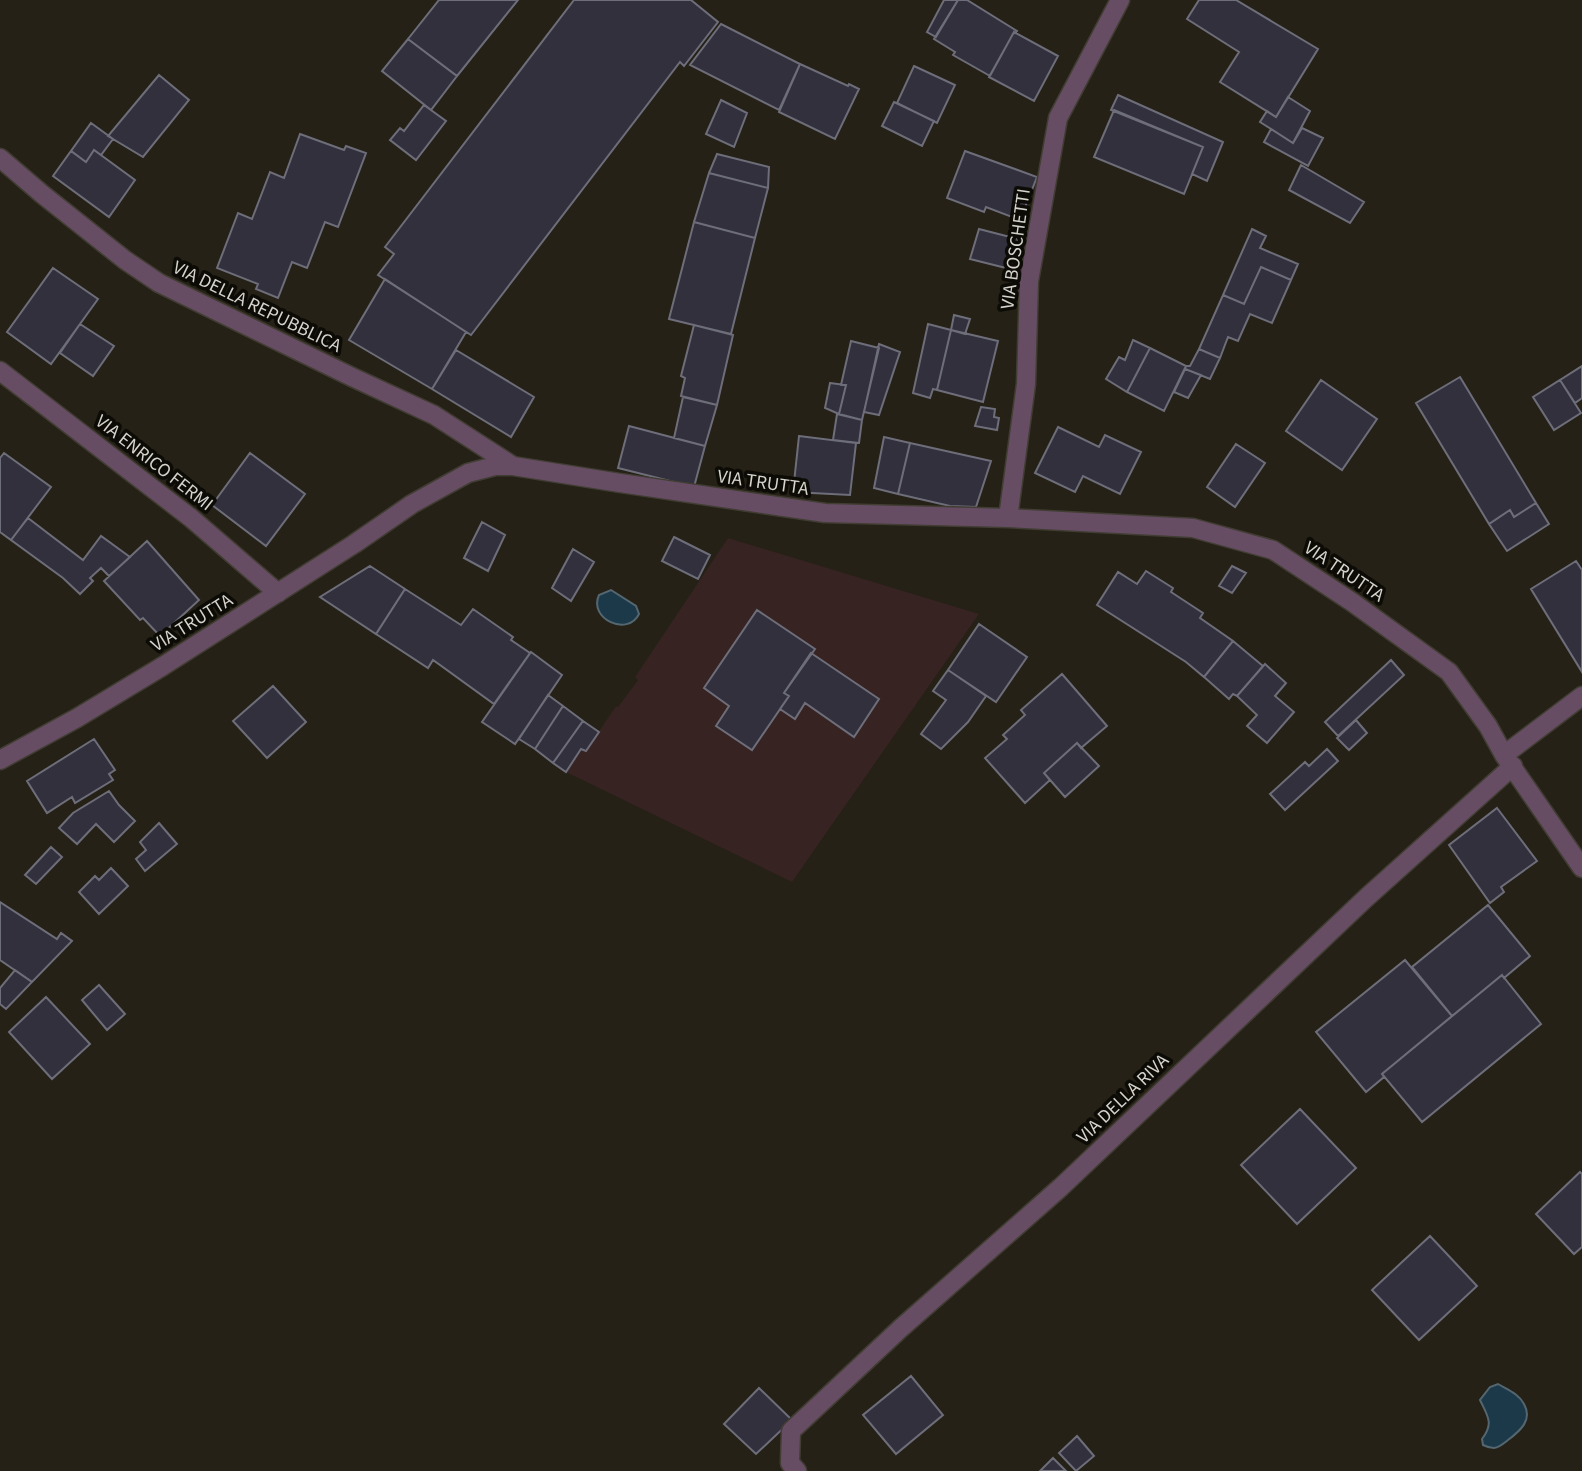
<svg xmlns="http://www.w3.org/2000/svg" width="1582" height="1471" font-family="'Source Sans 3',sans-serif">
<rect width="100%" height="100%" fill="#252116"/>
<!-- education -->
<path fill="#362322" d="M728,538L979,614L792,882L566,772L581,749L586,751L616,706L618,707L638,680L635,677Z"/>
<!-- water -->
<path fill="#1c394a" stroke="#546771" stroke-width="2" d="M611,590L636,606L639,614C628,637 588,619 599,595Z
M1498,1384C1508,1390 1519,1394 1524,1404C1533,1420 1520,1431 1508,1440C1504,1443 1500,1447 1494,1448C1490,1448 1487,1447 1483,1445L1482,1439C1494,1423 1488,1417 1480,1400L1490,1387Z"/>
<!-- building -->
<path fill="#31303c" stroke="#6e6d7a" stroke-width="2" d="M439,0H518L457,76L408,39Z
M574,0H691L718,22L684,66L680,62L471,335L378,275L394,254L385,247Z
M944,0H958L936,37L927,32Z
M958,0H967L1017,31L1015,33L1014,32L990,76L953,55L955,52L934,39Z
M1199,0H1236L1318,49L1276,117L1220,82L1239,52L1187,19Z
M721,24L800,64L779,110L690,65Z
M1014,32L1058,56L1034,101L989,77Z
M408,39L457,76L431,110L382,71Z
M800,64L848,86L849,84L859,89L835,139L779,112Z
M914,66L955,85L937,123L897,103Z
M159,75L189,100L143,157L108,136Z
M1118,95L1223,142L1207,181L1192,174L1203,147L1111,110Z
M1288,97L1310,111L1293,143L1260,122L1267,111L1276,117Z
M721,100L747,113L734,147L706,134Z
M894,102L934,121L922,146L882,126Z
M424,105L446,121L416,160L390,140L400,128L404,131Z
M1114,110L1203,147L1184,194L1094,157Z
M91,123L113,139L101,155L94,150L86,162L71,151Z
M1302,128L1323,138L1308,166L1264,142L1271,129L1293,143Z
M300,134L344,150L346,146L366,153L338,227L325,222L307,268L292,262L278,298L256,289L258,284L217,268L238,213L252,219L270,172L284,178Z
M94,150L135,180L109,217L53,176L71,151L86,162Z
M965,151L1037,177L1020,220L986,207L984,212L947,198Z
M717,154L769,167L768,188L709,173Z
M1301,165L1364,202L1350,223L1289,190Z
M709,173L768,188L755,238L694,222Z
M694,222L755,238L731,334L669,319Z
M979,229L1018,239L1010,269L970,259Z
M1252,229L1266,236L1260,248L1298,264L1291,280L1261,267L1244,304L1223,295Z
M1261,267L1291,280L1272,323L1250,314L1238,341L1228,337L1220,358L1199,349L1223,295L1244,304Z
M53,268L98,299L51,364L7,332Z
M385,279L466,332L432,389L349,340Z
M954,315L970,319L965,334L951,330Z
M80,324L114,346L93,376L60,353Z
M928,324L951,330L937,390L933,389L930,398L913,393Z
M694,325L733,335L717,405L681,396L685,378L681,376Z
M951,330L998,341L983,402L937,390Z
M1133,340L1150,348L1127,392L1106,379L1119,357L1125,360Z
M851,341L879,348L862,420L839,414L846,385H841Z
M879,344L900,352L879,415L864,412Z
M1150,348L1186,366L1164,411L1127,392Z
M1199,349L1220,358L1210,379L1185,369L1186,366H1190Z
M456,350L534,397L511,437L432,389Z
M1582,366V398L1575,403L1560,380Z
M1185,369L1201,375L1188,398L1174,392Z
M1460,377L1536,503L1514,517L1510,510L1489,524L1416,403Z
M1321,380L1377,419L1342,470L1286,431Z
M1560,380L1581,413L1554,430L1533,397Z
M830,383L846,385L839,414L825,408Z
M683,397L717,405L705,446L674,438Z
M981,407L995,409L994,417L999,418L997,430L975,426Z
M837,414L862,420L859,443L833,440Z
M629,426L705,446L694,487L618,468Z
M1058,427L1099,447L1105,435L1141,452L1120,494L1083,476L1075,492L1035,473Z
M799,436L856,443L850,495L793,492Z
M884,437L910,443L898,494L874,488Z
M910,443L991,461L976,507L950,506L898,494Z
M1236,444L1265,463L1235,507L1207,487Z
M4,453L51,487L11,540L0,532V458Z
M250,453L305,494L266,546L212,505Z
M1536,503L1549,524L1507,551L1489,524L1510,510L1514,517Z
M28,518L83,560L101,536L130,557L109,576L101,568L90,578L93,581L80,594L63,578L11,540Z
M482,522L505,535L488,571L464,558Z
M674,537L710,555L698,579L662,561Z
M147,541L199,600L160,636L143,618L140,620L104,581Z
M573,549L594,562L571,601L552,588Z
M1576,561L1582,570V672L1531,589Z
M370,566L405,589L376,634L320,597Z
M1232,566L1246,573L1232,593L1219,586Z
M1146,571L1173,588L1171,592L1203,613L1200,618L1233,641L1204,677L1186,662L1097,605L1118,572L1137,584Z
M405,589L461,625L473,609L513,637L511,640L530,653L494,704L433,660L428,668L376,634Z
M757,610L815,649L784,693L789,696L752,750L716,726L729,706L704,688Z
M979,624L1027,657L996,702L948,670Z
M1233,641L1263,666L1237,696L1233,694L1229,699L1204,677Z
M531,652L562,675L515,744L482,722Z
M811,653L879,699L854,737L805,703L795,719L780,709L789,696L784,693Z
M1391,660L1404,675L1338,736L1325,722Z
M1265,664L1286,683L1275,696L1294,712L1267,743L1247,726L1257,715L1237,696Z
M948,670L986,696L968,722L941,749L921,734L946,700L933,691Z
M1062,674L1107,726L1081,748L1077,743L1044,773L1050,780L1025,803L985,758L1007,739L1003,735L1025,715L1021,710Z
M273,686L306,722L267,758L233,721Z
M548,695L563,706L535,749L519,739Z
M563,706L583,721L553,763L535,749Z
M1356,720L1367,733L1349,750L1337,738Z
M583,721L599,732L586,751L581,749L566,772L553,763Z
M94,739L115,770L109,774L113,780L75,803L72,797L47,813L27,781Z
M1077,743L1099,766L1065,797L1044,773Z
M1327,749L1338,761L1285,810L1270,794L1305,762L1309,766Z
M109,791L119,805L135,821L114,842L96,824L77,844L59,828L73,813Z
M1497,808L1537,861L1501,887L1504,892L1490,903L1449,845Z
M159,823L177,844L145,871L136,859L146,850L140,842Z
M51,847L62,857L36,884L25,875Z
M111,868L128,886L99,914L79,892L95,876L99,880Z
M0,902L57,939L61,933L72,941L32,982L0,960Z
M1488,905L1530,956L1504,978L1502,975L1452,1016L1412,967Z
M1405,960L1452,1016L1382,1074L1384,1077L1366,1092L1316,1032Z
M15,970L32,982L6,1009L0,1004V988Z
M1502,975L1541,1024L1422,1122L1382,1074Z
M99,985L125,1014L107,1030L82,1000Z
M46,997L90,1044L52,1079L9,1032Z
M1300,1109L1356,1168L1297,1224L1241,1165Z
M1580,1172L1582,1174V1247L1574,1254L1536,1214Z
M1430,1236L1477,1286L1419,1340L1372,1290Z
M911,1376L943,1415L896,1454L863,1415Z
M759,1388L792,1420L756,1454L724,1424Z
M1077,1436L1094,1456L1076,1471L1059,1453Z
M1053,1458L1066,1471H1040Z"/>
<g fill="none" stroke-linecap="round" stroke-linejoin="round">
<defs>
<path id="minor" d="M0,158L42,194L125,260L159,283L352,377L434,415L513,466
M0,371L191,518L278,593
M1008,518L1026,384L1029,281L1058,118L1120,0
M1504,755L1582,696
M0,760L77,718L163,666L354,544L412,504L468,473L495,466H513L620,483L825,513L1008,518L1193,528L1273,550L1352,602L1449,672L1488,726L1504,755L1582,868
M797,1471L790,1463L791,1431L901,1328L1061,1187L1366,898L1513,766"/>
</defs>
<!-- minor casing -->
<use href="#minor" stroke="#413d33" stroke-width="21"/>
<!-- minor -->
<use href="#minor" stroke="#664d64" stroke-width="18"/>
</g>
<g text-anchor="middle" dominant-baseline="central" stroke-width="7" stroke-linejoin="round" paint-order="stroke">
<!-- street labels -->
<g font-size="19" fill="#d5d3cb" stroke="#0c0b06">
<text transform="translate(1016 249) rotate(-82)">VIA BOSCHETTI</text>
<text transform="translate(257 307) rotate(26)">VIA DELLA REPUBBLICA</text>
<text transform="translate(154 463) rotate(38)">VIA ENRICO FERMI</text>
<text transform="translate(763 483) rotate(8)">VIA TRUTTA</text>
<text transform="translate(1344 572) rotate(34)">VIA TRUTTA</text>
<text transform="translate(192 623) rotate(-32)">VIA TRUTTA</text>
<text transform="translate(1123 1099) rotate(-44)">VIA DELLA RIVA</text>
</g>
</g>
</svg>
